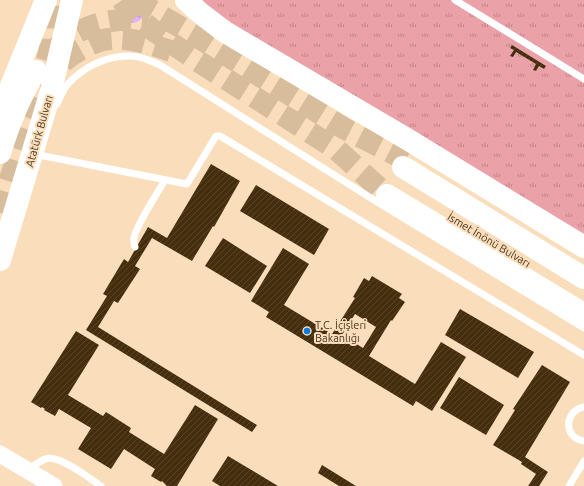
<svg xmlns="http://www.w3.org/2000/svg" width="584" height="486" font-family="Ubuntu,sans-serif">
<defs>
<pattern id="park-tufts" width="24" height="20" patternUnits="userSpaceOnUse"><rect width="24" height="20" fill="#eaa1a8"/><path d="M3 7l-1-3M5 7V3M7 7l1-3M15 17l-1-3M17 17v-4M19 17l1-3" fill="none" stroke="#c08488"/></pattern>
<pattern id="water-waves" width="16" height="10" patternUnits="userSpaceOnUse"><rect width="16" height="10" fill="#e2b2fc"/><path d="M0 5q4-4 8 0t8 0" fill="none" stroke="#b992cb"/></pattern>
<pattern id="building-hatch" width="6" height="6" patternUnits="userSpaceOnUse"><rect width="6" height="6" fill="#452e0e"/><path d="M-1 1l2-2M0 6l6-6M5 7l2-2" fill="none" stroke="#594428"/></pattern>
</defs>
<rect width="100%" height="100%" fill="#fadebb"/>
<!-- park -->
<path fill="url(#park-tufts)" d="M201,0H584V234L300,65L230,22L205,5Z"/>
<!-- water -->
<path fill="url(#water-waves)" d="M120 11a12 12 0 1 1 24 0a12 12 0 1 1-24 0Z"/>
<!-- building -->
<path fill="url(#building-hatch)" fill-rule="evenodd" d="M512,45L546,66L544,69L539,66L536,71L533,70L536,64L516,52L513,57L510,56L514,50L510,48Z
M211,164L240,181L214,227L213,226L192,261L152,238L135,266L140,269L118,303L114,301L98,327L257,425L252,432L86,330L107,296L103,294L124,259L128,262L148,227L167,238Z
M256,185L329,229L314,255L240,211Z
M223,238L267,266L250,293L205,266Z
M283,248L309,264L284,305L332,334L355,298L353,297L364,278L369,281L372,276L402,294L399,298L405,302L392,321L391,320L369,356L415,384L441,342L466,357L432,411L416,401L413,406L266,317L269,312L251,301ZM355,314L376,327L363,348L342,335Z
M460,309L534,352L518,378L445,335Z
M76,331L99,345L68,395L103,416L106,412L131,428L129,432L164,454L195,405L218,419L177,486H167L162,481L161,482L151,476L155,469L124,449L111,469L78,449L91,428L59,409L55,416L44,410L45,409L42,407L41,408L31,402Z
M542,365L570,382L525,457L548,472L539,486H528L536,474L521,464L522,462L493,445L515,410L513,409Z
M459,377L504,405L486,435L440,408Z
M228,456L278,486H220L212,481Z
M322,465L356,486H339L318,473Z"/>
<g fill="none" stroke-linecap="round" stroke-linejoin="round">
<!-- primary-tunnel -->
<path stroke="#d7bd9c" stroke-width="22" stroke-dasharray="22 11" stroke-linecap="butt" d="M122,0L130,11L154,31L193,58L336,149L387,195
M134,0L199,38L345,129L406,160
M52,52C77,25 112,16 147,21
M47,61C53,40 53,21 50,0
M0,213C6,192 12,172 19,151C31,113 42,70 80,50C87,46 95,42 103,40C126,35 150,44 171,51"/>
<!-- service -->
<path stroke="#fff" stroke-width="7" d="M455,0L584,79
M57,104C60,98 63,90 67,85C83,67 107,55 131,56C141,56 151,61 160,65L374,200L584,328
M34,154L187,184L216,136H220L584,355
M135,247C134,244 133,242 134,238C135,227 158,192 165,180
M584,407C564,411 563,438 584,441
M28,469C33,466 39,462 45,459C59,454 89,478 101,486
M569,486L584,461"/>
<!-- tertiary -->
<path stroke="#fff" stroke-width="17" d="M0,454L54,486"/>
<!-- primary -->
<path stroke="#fff" stroke-width="22" d="M186,0L200,13L225,32L407,139L584,247
M0,113L46,0
M0,153C9,124 19,97 36,71
M403,167L584,278
M387,195L584,314
M0,260L51,91L72,0"/>
</g>
<!-- markers -->
<circle fill="#077be2" stroke="#fadebb" stroke-width="1.5" cx="307" cy="331" r="4"/>
<g text-anchor="middle" dominant-baseline="central" stroke-width="4" stroke-linejoin="round" paint-order="stroke">
<!-- street labels -->
<g font-size="11" fill="#4a371e" stroke="#fadebb">
<text transform="translate(39 131) rotate(-74)">Atatürk Bulvarı</text>
<text transform="translate(489 240) rotate(31)">İsmet İnönü Bulvarı</text>
</g>
<!-- poi labels -->
<g font-size="11" fill="#4a371e" stroke="#fadebb" text-anchor="start">
<text x="315" y="325">T.C. İçişleri<tspan x="315" dy="13">Bakanlığı</tspan></text>
</g>
</g>
</svg>
